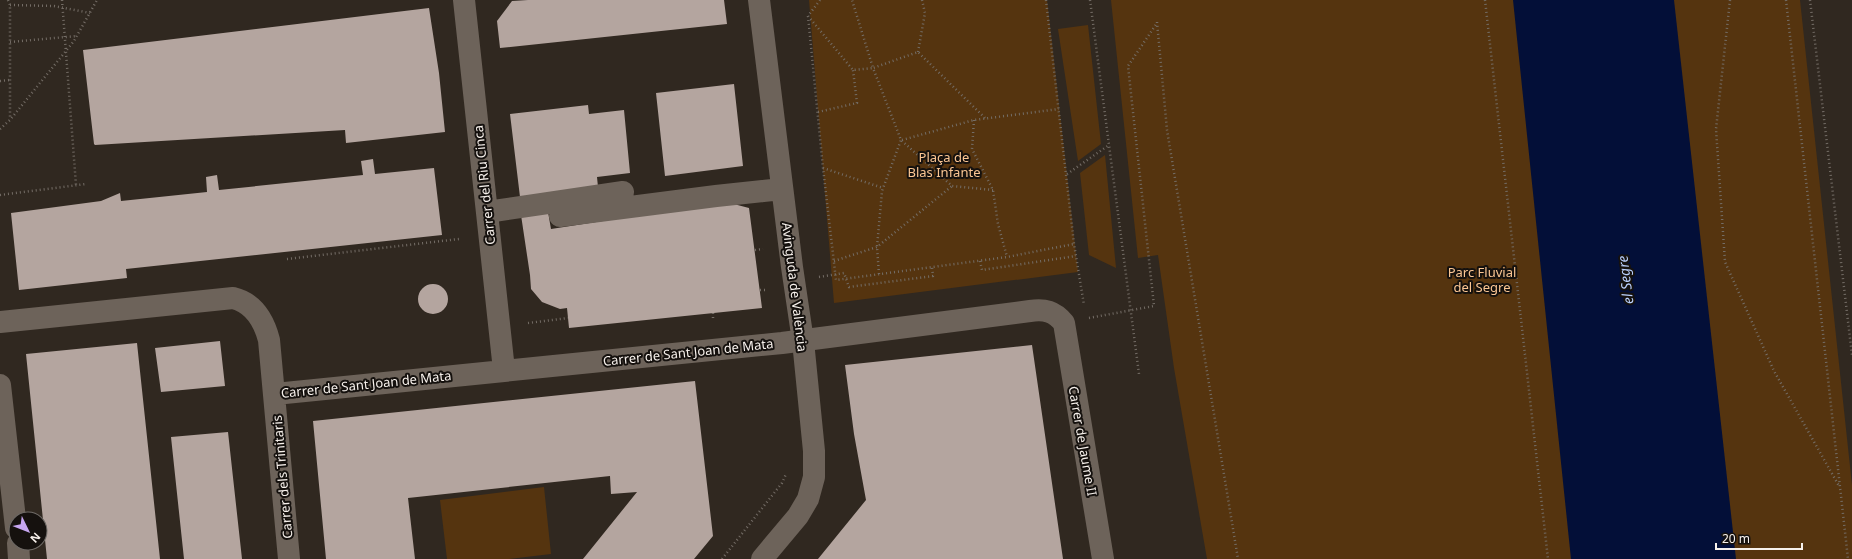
<svg xmlns="http://www.w3.org/2000/svg" width="1852" height="559" font-family="'Noto Sans',sans-serif">
<rect width="100%" height="100%" fill="#302820"/>
<!-- green -->
<path fill="#55340f" d="M809,0H1047L1078,272L834,303Z
M1111,0H1800L1852,485V559H1207L1174,368L1158,255L1138,258Z
M1088,25L1101,144L1078,161L1058,29Z
M1105,155L1116,268L1089,255L1080,173Z
M544,487L551,554L509,559H447L440,500Z"/>
<!-- water -->
<path fill="#030f38" d="M1513,0H1674L1736,559H1571Z"/>
<!-- building -->
<path fill="#b4a59f" d="M528,0H724L727,24L500,48L497,21L512,1Z
M429,8L439,73L445,132L346,143L345,130L95,145L94,144L83,50Z
M734,84L743,166L665,176L656,93Z
M588,105L589,114L624,110L630,173L597,177L598,187L520,197L510,114Z
M373,159L375,174L434,168L442,235L126,269L127,278L19,290L11,213L101,201L120,193L121,201L207,192L206,177L217,175L219,190L363,175L361,161Z
M726,202L749,208L762,308L569,328L567,308L560,309L542,302L531,289L530,275L521,215L548,212L551,229Z
M418 299a15 15 0 1 1 30 0a15 15 0 1 1-30 0Z
M220,341L225,386L161,392L155,348Z
M137,343L160,559H47L26,354Z
M1032,345L1063,559H818L866,500L854,434L845,365Z
M695,381L713,536L694,559H583L637,492L611,494L610,476L408,498L415,559H326L313,421Z
M228,432L242,559H184L171,437Z"/>
<g fill="none" stroke-linecap="round" stroke-linejoin="round">
<!-- path -->
<path stroke="#746d66" stroke-width="2.5" stroke-dasharray="1 3" stroke-linecap="butt" d="M8,0L10,5V119
M62,0L76,185
M820,0L808,16L853,70L873,68L852,0
M1046,0L1074,244L1084,305
M1090,0L1139,374
M1485,0L1548,559
M1730,0L1716,129L1725,262L1774,371L1839,486
M1786,0L1848,559
M1810,0L1852,355
M10,5L54,6L90,13
M808,16L823,168L836,280L1007,257L1074,244
M1157,22L1167,130L1238,559
M10,42L77,36
M918,52L925,13L922,0
M0,81L10,80
M818,112L857,103L853,70
M985,118L918,52L873,68L901,140L952,186L993,190
M974,120L972,149L993,190L998,224L1007,257
M0,129L10,120L74,41L97,0
M902,140L974,120L1059,109
M823,168L883,188
M1067,174L1109,145
M0,195L86,184
M755,250L763,249
M287,259L459,239
M834,261L877,247L952,186
M980,261L982,270L1076,256
M879,274L877,247L882,191L901,140
M819,277L844,273L849,287L933,276L932,267
M760,290H767
M713,313V319
M1089,318L1154,306L1128,66L1157,23
M528,323L568,318
M722,559L782,483L786,474"/>
<!-- minor -->
<path stroke="#6d635a" stroke-width="22" d="M464,0L504,370
M759,0L792,267L803,341L814,451V477L808,499L798,516L762,559
M487,212L623,192
M560,216L716,196L782,189
M0,322L233,298C254,303 264,321 269,340L289,559
M0,385L16,528
M275,394L782,343L1030,311C1045,309 1054,311 1064,323L1103,559
M18,543L19,559"/>
</g>
<g text-anchor="middle" dominant-baseline="central" stroke-width="4" stroke-linejoin="round" paint-order="stroke">
<!-- park labels -->
<g font-size="13" fill="#fbc693" stroke="#15110e">
<text x="944" y="157">Plaça de<tspan x="944" dy="15">Blas Infante</tspan></text>
<text x="1482" y="272">Parc Fluvial<tspan x="1482" dy="15">del Segre</tspan></text>
</g>
<!-- street labels -->
<g font-size="13" fill="#f7f1ec" stroke="#15110e">
<text transform="translate(484 185) rotate(-96)">Carrer del Riu Cinca</text>
<text transform="translate(795 287) rotate(83)">Avinguda de València</text>
<text transform="translate(688 352) rotate(-6)">Carrer de Sant Joan de Mata</text>
<text transform="translate(366 384) rotate(-6)">Carrer de Sant Joan de Mata</text>
<text transform="translate(1083 441) rotate(80)">Carrer de Jaume II</text>
<text transform="translate(282 477) rotate(-95)">Carrer dels Trinitaris</text>
</g>
<!-- water labels -->
<g font-size="14" font-style="italic" fill="#b9cffc" stroke="#15110e">
<text transform="translate(1625 280) rotate(-97)">el Segre</text>
</g>
</g>
<!-- north arrow -->
<g transform="translate(28 531) rotate(133)"><circle r="19" fill="#15110e" stroke="#6f6b67"/>
<path d="M0-3L7 15L0 10L-7 15Z" fill="#c6a6f0"/>
<text y="-6" font-size="11" font-weight="bold" text-anchor="middle" fill="#f7f1ec">N</text>
</g>
<!-- scale -->
<path d="M1716 543v6h86v-6" fill="none" stroke="#f7f1ec" stroke-width="2"/>
<text x="1722" y="543" font-size="12" fill="#f7f1ec" stroke="#15110e" stroke-width="3" paint-order="stroke">20 m</text>
</svg>
